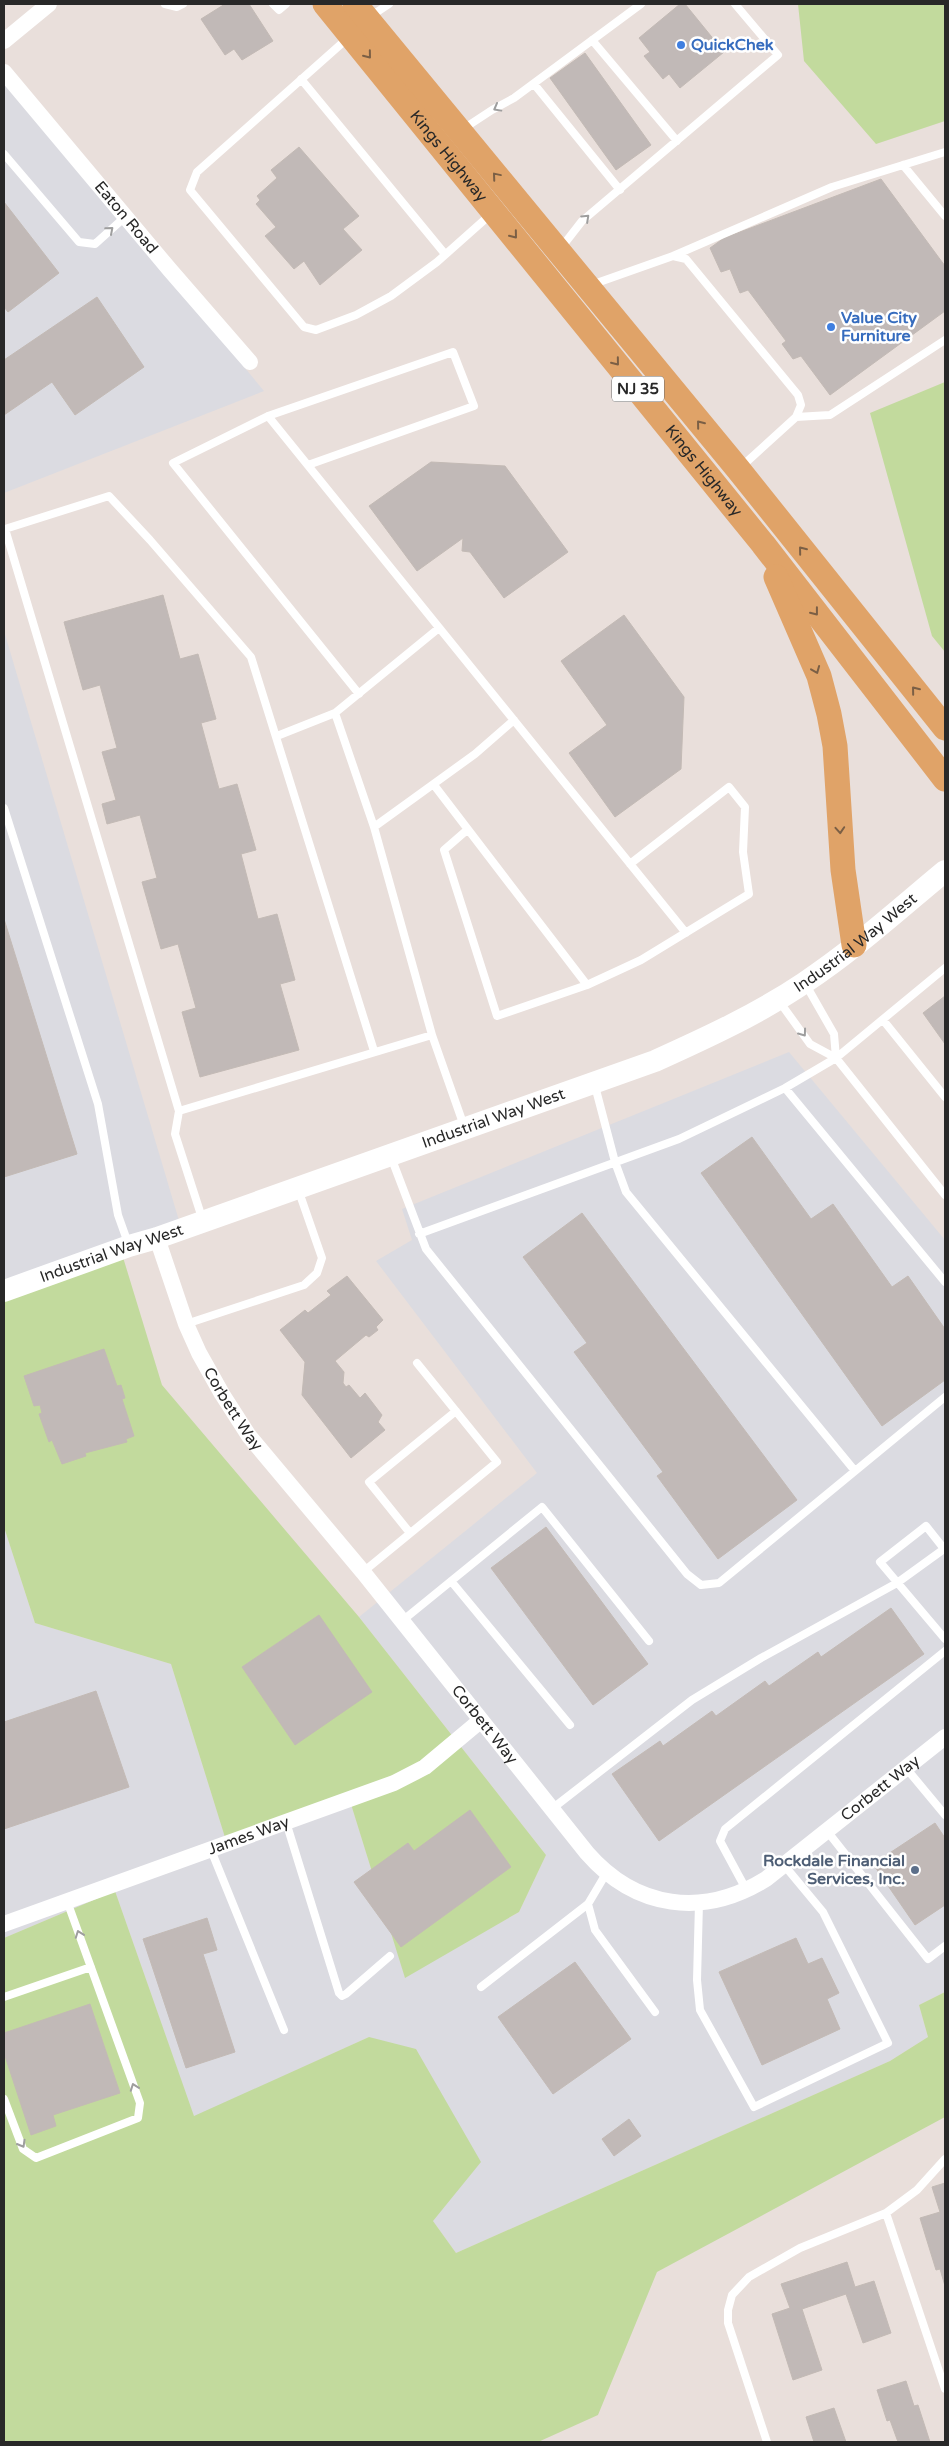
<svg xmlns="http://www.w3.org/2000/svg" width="949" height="2446" font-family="'Varela Round',sans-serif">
<rect width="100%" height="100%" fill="#e9dfdb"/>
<!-- industrial -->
<path fill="#dbdbe1" d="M4,77L264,391L4,493Z
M4,631L183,1234L4,1298Z
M789,1052L945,1240V1992L919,2005L928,2037L890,2061L456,2253L433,2221L369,2037L194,2117L115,1891L4,1938V1527L35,1623L171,1664L228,1847L350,1801L405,1977L519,1912L546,1855L359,1617L537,1473L376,1261L412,1240L402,1209Z"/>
<!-- green -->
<path fill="#c2da9d" d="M798,4H945V121L876,144L804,61Z
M945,382V652L932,636L870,413Z
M122,1254L162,1385L359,1617L546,1855L519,1912L405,1978L350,1801L228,1847L171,1664L35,1623L4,1527V1298Z
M115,1891L194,2116L369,2037L416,2049L481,2162L433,2221L456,2253L890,2061L928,2037L919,2005L945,1992V2117L657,2272L598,2415L538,2442H4V1938Z"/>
<!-- building -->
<path fill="#c1b9b7" stroke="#c3bab5" d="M225,4H249L273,41L242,60L234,49L225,55L201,19Z
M680,4H685L724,52L680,88L669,74L663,79L644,56L650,52L639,38Z
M585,53L651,145L616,170L550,78Z
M299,147L359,216L343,229L362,250L320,285L304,261L294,269L265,236L276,227L256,204L260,200L257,196L277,178L271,170Z
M881,179L945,266V311L830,395L801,356L793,359L782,344L786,341L748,290L740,293L730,269L721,272L710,248L724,238Z
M4,202L59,273L8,312L4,307Z
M97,297L144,367L75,415L52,382L4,415V360Z
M431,462L505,466L568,552L504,598L470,552L462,551L463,538L417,571L369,506Z
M163,595L180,659L198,654L216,719L201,723L219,789L237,784L256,850L241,854L258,919L277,914L295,980L280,984L299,1050L200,1077L182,1012L196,1008L178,944L161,949L142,882L157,878L140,815L107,824L102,804L116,800L102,752L117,748L100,685L83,690L64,622Z
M624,615L684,697L681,769L615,817L569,753L607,725L561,661Z
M4,919L77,1154L4,1177Z
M945,996V1044L923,1013Z
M752,1137L811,1219L833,1204L892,1287L908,1276L945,1329V1380L882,1426L701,1173Z
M582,1213L797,1500L718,1559L657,1476L663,1472L574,1352L587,1343L523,1257Z
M347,1276L383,1320L376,1327L378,1330L369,1337L366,1335L335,1361L344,1372L343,1383L346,1387L349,1385L360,1398L365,1393L382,1415L378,1422L385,1430L351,1458L302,1395L305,1362L280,1330L305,1310L308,1313L331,1295L327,1291Z
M104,1349L117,1386L121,1385L125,1398L122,1399L134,1436L126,1439L127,1442L85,1453L86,1456L62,1464L52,1440L49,1442L39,1414L42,1413L40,1405L34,1406L24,1376Z
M546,1527L648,1664L593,1705L491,1568Z
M891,1608L924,1654L659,1841L612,1774L660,1741L663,1746L712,1711L716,1716L765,1681L769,1686L818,1652L821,1657Z
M319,1615L372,1692L295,1745L242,1667Z
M96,1691L129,1787L4,1829V1722Z
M470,1810L511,1867L401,1947L354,1882L408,1843L414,1851Z
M935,1823L945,1838V1905L915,1925L873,1864Z
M207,1918L217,1950L203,1954L235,2052L186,2068L143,1939Z
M796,1938L808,1964L822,1958L839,1993L827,1999L840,2029L762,2065L719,1972Z
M575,1962L631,2039L553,2094L498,2017Z
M90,2004L120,2093L53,2115L56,2126L31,2135L4,2053V2033Z
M629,2119L641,2136L614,2156L602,2139Z
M945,2183V2286L940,2269L936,2270L920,2218L940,2212L932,2187Z
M847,2262L855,2287L874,2281L891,2333L863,2343L846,2294L802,2309L822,2370L793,2380L772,2314L790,2308L781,2284Z
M906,2381L914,2406L918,2405L930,2442H898L890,2420L887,2421L877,2390Z
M834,2408L846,2442H814L806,2417Z"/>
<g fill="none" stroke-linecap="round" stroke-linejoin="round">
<!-- lane -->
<path stroke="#fff" stroke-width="8" d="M165,4L177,7L183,4
M273,4L279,10L286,4
M371,16L389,4
M349,37L197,172L190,190L304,327L316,330L356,315L391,296L437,262L491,214
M592,40L677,141
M301,79L445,254
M534,84L620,190
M463,129L492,110L514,98L641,4
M4,154L79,242L95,244L125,217
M903,165L945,216
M561,248L582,221L778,55L735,4
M673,256L832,187L945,152
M591,285L673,256L686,259L798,395L801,405L796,417L741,467
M268,416L686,933
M796,417L830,415L945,340
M308,465L474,406L453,352L268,416L173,463L359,694
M335,713L374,827L432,1035L464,1126
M277,736L335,713L439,628
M434,785L587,985
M4,808L98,1104L118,1215L128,1243
M374,827L475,754L514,720
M467,830L444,850L497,1016L587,985L641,960L749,894L743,852L745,807L729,787L630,864
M806,985L834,1034L836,1058
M779,1001L810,1044L836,1058L945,1195
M883,1020L945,1097
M595,1086L615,1162L626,1192L855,1471
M785,1088L945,1282
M179,1111L432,1035
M391,1157L426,1249L687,1574L701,1585L719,1583L945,1397
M203,1221L175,1134L179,1111L5,529L109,496L150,540L251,657L374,1051
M419,1234L679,1139L785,1088L836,1058L945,968
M186,1324L304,1285L317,1273L322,1258L298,1189
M410,1533L369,1482L456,1411
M945,1550L926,1526L880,1562L945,1639
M363,1572L497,1462L417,1363
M451,1581L570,1725
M402,1621L542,1507L649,1641
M906,1768L945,1815
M553,1808L692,1700L761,1658L897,1583L944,1549
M286,1822L339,1993L342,1996L346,1994L390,1956
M827,1831L928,1959L945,1946
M211,1850L284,2030
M747,1891L720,1841L725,1829L945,1651
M699,1903L697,1980L700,2010L754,2107L888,2043L823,1912L784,1865
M588,1904L595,1930L655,2012
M481,1987L588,1904L607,1872
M4,1997L91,1967
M4,2099L23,2149L36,2158L138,2118L140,2103L67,1901
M886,2213L945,2389
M767,2442L728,2323V2310L732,2295L749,2277L800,2248L886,2213L917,2190L945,2159"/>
<!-- street -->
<g stroke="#fff" stroke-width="16">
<path d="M4,41L49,4"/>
<path id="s1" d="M4,72L170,270L250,362"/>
<path id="s2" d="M157,1238L186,1324L199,1353L222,1394L249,1436L363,1572L587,1853C636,1909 703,1918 766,1879L945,1737"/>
<path id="s3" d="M4,1924L394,1783L425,1767L480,1721"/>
</g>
<!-- secondary -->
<path stroke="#fff" stroke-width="22" id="s4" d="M4,1291L129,1246L157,1238L655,1061C706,1038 758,1014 804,983C854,950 899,909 945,871"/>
<!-- primary -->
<g stroke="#e0a368" stroke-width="25">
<path id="s5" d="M325,4L763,544L945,779"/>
<path d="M355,4L738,469L945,728"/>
<path d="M776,577L819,676L829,714L835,746L843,870L854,945"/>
</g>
</g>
<!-- one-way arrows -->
<defs><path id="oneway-chevron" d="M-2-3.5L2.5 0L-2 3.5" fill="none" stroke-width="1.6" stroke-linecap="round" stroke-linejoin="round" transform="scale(1.25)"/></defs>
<g stroke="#7b5f45">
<use href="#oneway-chevron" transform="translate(368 55) rotate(51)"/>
<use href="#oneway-chevron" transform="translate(496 176) rotate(-130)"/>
<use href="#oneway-chevron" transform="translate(514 235) rotate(51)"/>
<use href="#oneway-chevron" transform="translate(616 362) rotate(51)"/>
<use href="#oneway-chevron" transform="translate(700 424) rotate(-129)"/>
<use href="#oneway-chevron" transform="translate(802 550) rotate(-129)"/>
<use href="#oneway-chevron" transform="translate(815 612) rotate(52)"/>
<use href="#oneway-chevron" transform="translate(816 670) rotate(68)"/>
<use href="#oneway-chevron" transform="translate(915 690) rotate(-129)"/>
<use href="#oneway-chevron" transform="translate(840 830) rotate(86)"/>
</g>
<g stroke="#9e9e9e">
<use href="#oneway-chevron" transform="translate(497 108) rotate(151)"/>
<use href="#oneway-chevron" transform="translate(586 218) rotate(-43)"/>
<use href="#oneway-chevron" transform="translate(110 230) rotate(-41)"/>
<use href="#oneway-chevron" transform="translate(803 1033) rotate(54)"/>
<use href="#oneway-chevron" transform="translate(79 1934) rotate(-110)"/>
<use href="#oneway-chevron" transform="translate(134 2087) rotate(-110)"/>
<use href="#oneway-chevron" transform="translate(22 2144) rotate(60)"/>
</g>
<!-- markers -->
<g fill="#3f7fe0" stroke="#fff" stroke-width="2">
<circle cx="681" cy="45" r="5"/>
<circle cx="831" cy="327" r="5"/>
</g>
<circle fill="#5c6f8a" stroke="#fff" stroke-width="2" cx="915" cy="1870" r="5"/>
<g text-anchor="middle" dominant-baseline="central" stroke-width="5" stroke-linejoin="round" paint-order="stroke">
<!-- shield labels -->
<rect fill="#fff" stroke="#686868" stroke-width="1" x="612" y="376.5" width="52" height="25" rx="4"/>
<g font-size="15" font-weight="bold" fill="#282828">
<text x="638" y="389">NJ 35</text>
</g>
<!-- shop labels -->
<g font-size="16" font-weight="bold" fill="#366cbe" stroke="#fff" text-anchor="start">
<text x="691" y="45">QuickChek</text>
<text x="841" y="318">Value City<tspan x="841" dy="18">Furniture</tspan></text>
</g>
<!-- street labels -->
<g font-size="16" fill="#282828" stroke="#fff">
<text stroke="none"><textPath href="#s5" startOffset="196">Kings Highway</textPath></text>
<text stroke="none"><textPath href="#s1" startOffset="190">Eaton Road</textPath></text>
<text stroke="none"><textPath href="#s5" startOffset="601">Kings Highway</textPath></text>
<text stroke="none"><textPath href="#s4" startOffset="924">Industrial Way West</textPath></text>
<text stroke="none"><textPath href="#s4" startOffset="519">Industrial Way West</textPath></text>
<text stroke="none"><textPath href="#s4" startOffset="114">Industrial Way West</textPath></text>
<text stroke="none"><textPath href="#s2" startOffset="188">Corbett Way</textPath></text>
<text stroke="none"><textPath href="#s2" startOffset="592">Corbett Way</textPath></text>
<text stroke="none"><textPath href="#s2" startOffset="1101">Corbett Way</textPath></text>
<text stroke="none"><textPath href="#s3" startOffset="260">James Way</textPath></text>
</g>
<!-- service labels -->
<g font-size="16" font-weight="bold" fill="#4e5e75" stroke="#fff" text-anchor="end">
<text x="905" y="1861">Rockdale Financial<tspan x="905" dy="18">Services, Inc.</tspan></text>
</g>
</g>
<!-- border -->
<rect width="949" height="2446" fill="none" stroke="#282828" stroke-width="10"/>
</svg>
